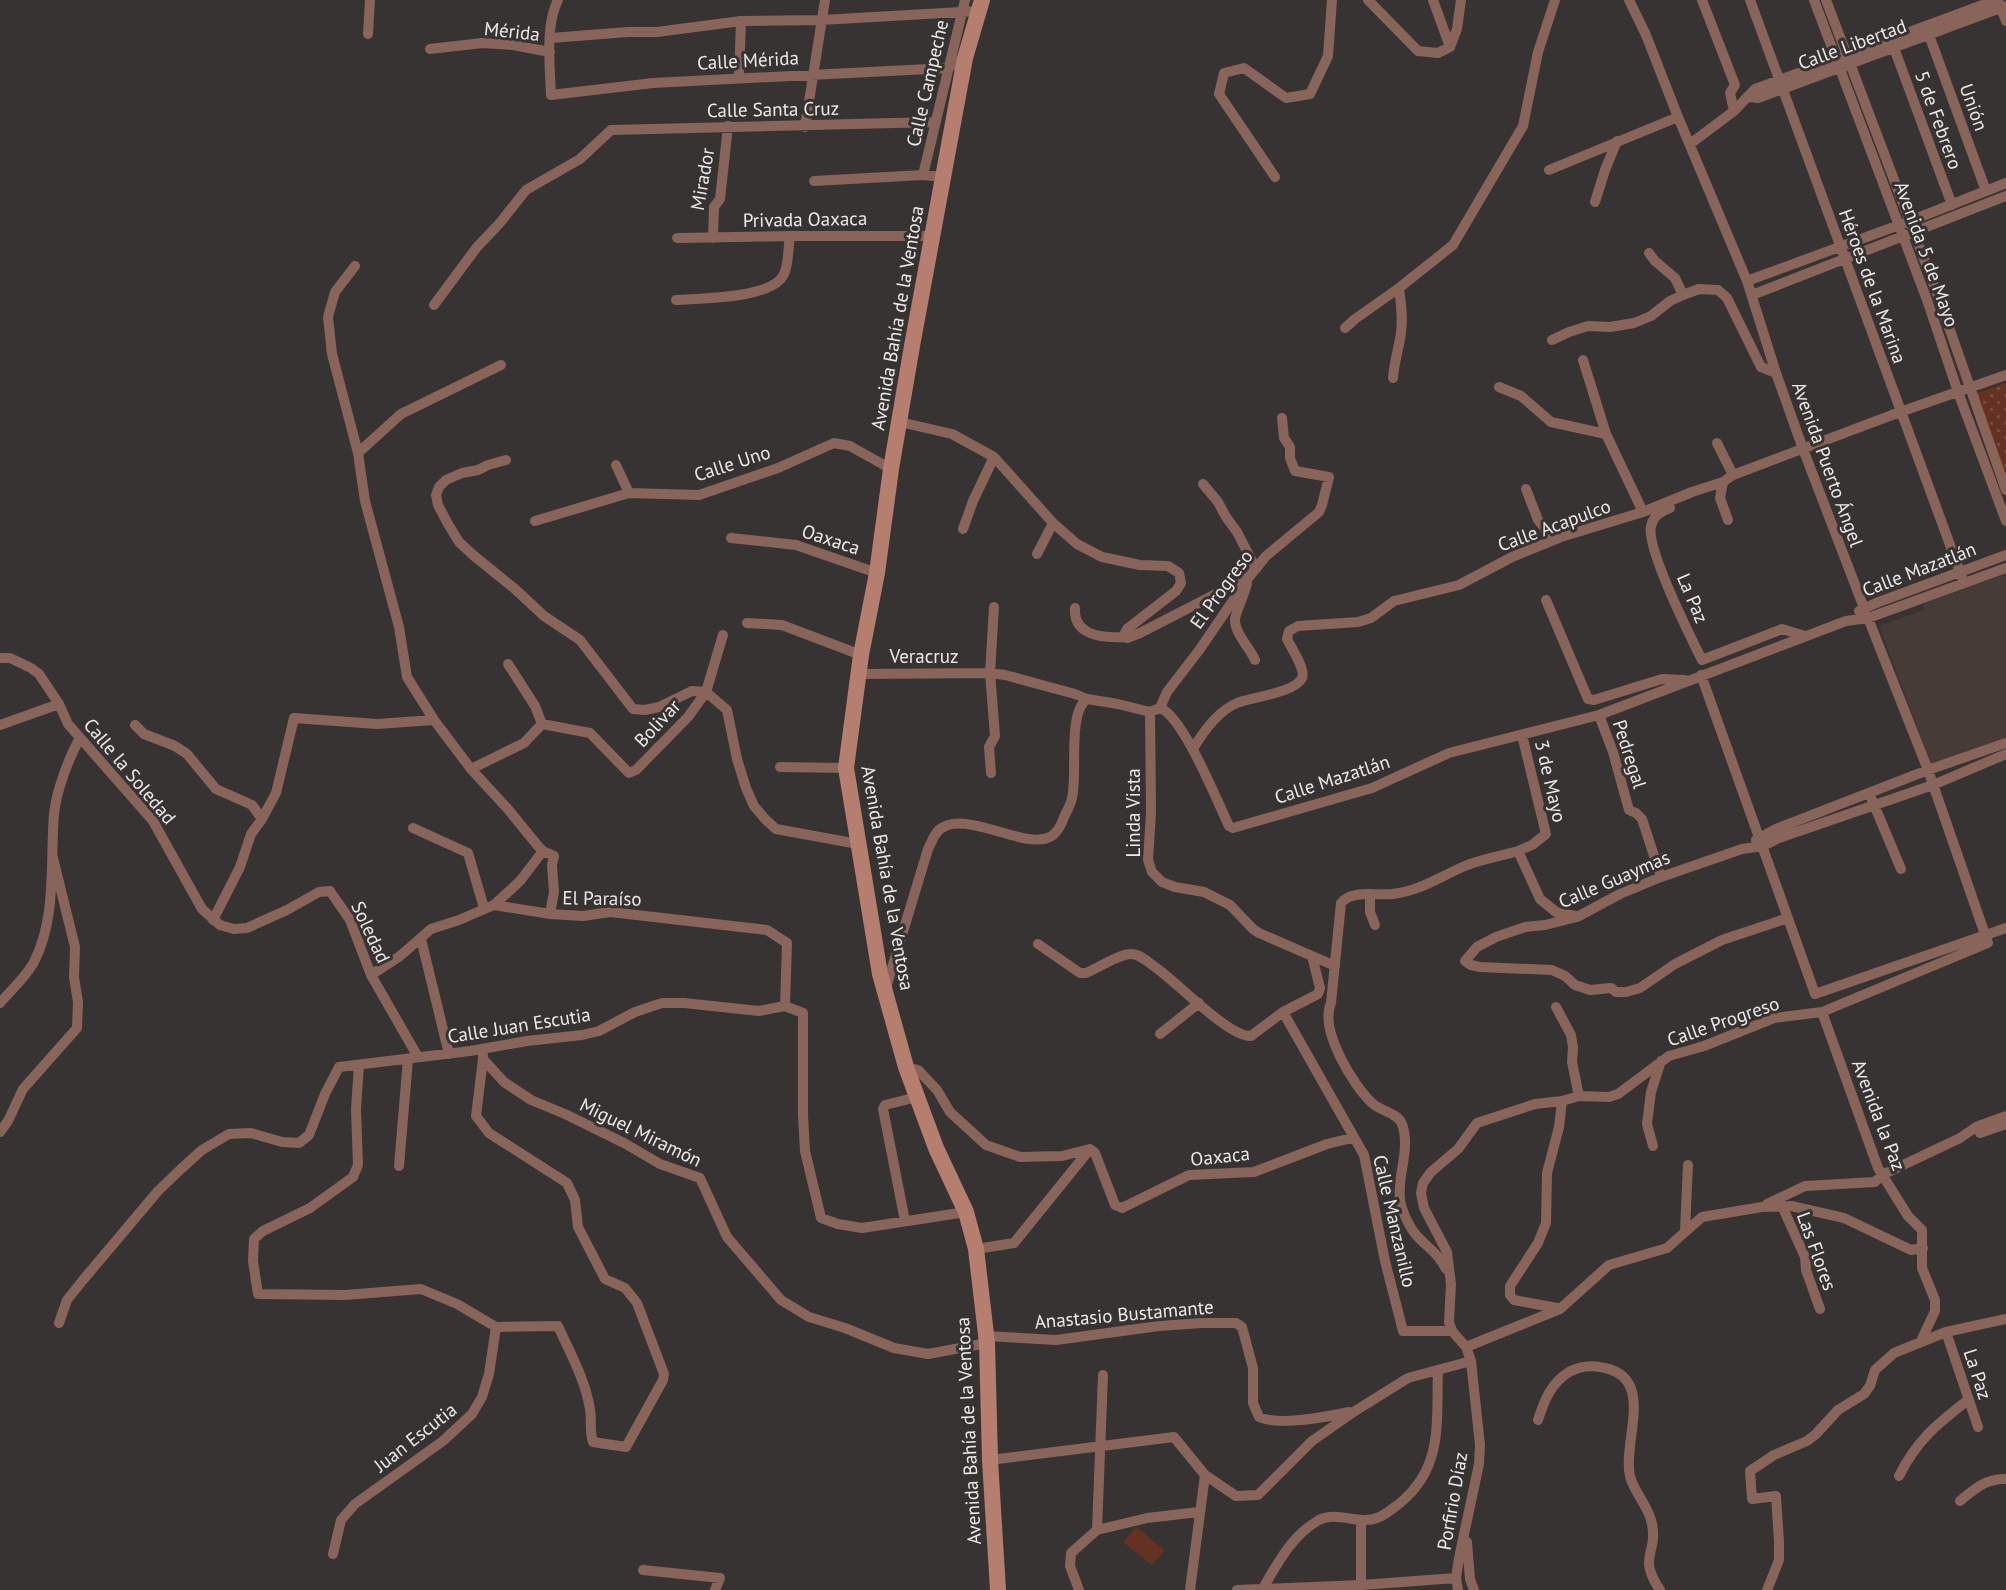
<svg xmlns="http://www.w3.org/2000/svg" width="2006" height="1590" font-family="'PT Sans',sans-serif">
<defs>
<pattern id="park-dots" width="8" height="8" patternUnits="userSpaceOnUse" patternTransform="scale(1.75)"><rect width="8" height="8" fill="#643123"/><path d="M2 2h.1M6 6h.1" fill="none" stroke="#7a4f43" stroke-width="1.8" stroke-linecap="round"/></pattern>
</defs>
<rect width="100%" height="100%" fill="#373332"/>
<!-- built -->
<path fill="#463b37" d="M2006,574V739L1932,767L1879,626L1924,610L1923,604Z"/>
<!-- green -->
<path fill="#643123" d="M1136,1527L1165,1550L1152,1565L1123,1542Z"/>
<!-- park -->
<path fill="url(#park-dots)" d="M2006,383V483L1974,394Z"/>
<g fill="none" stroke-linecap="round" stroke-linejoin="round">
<!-- minor -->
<path stroke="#88645a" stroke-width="10" d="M558,0C545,25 550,67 551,95L653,83L948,68L965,58
M1368,0L1418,51L1438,53L1450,47L1433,0
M1702,0L1735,85L1730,93L1734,111
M1750,0L1964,583
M1814,0L1927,300L1958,392L2006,521
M1826,0L1938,296L2006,490
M1999,3L2006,21
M368,34L370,0
M1929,35L1986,191
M551,38L628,32H657L741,21L821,20L979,11
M1450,47L1457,29L1461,0
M1894,48L1952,205
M430,49L482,43L513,45L550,52
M739,77L741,21
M1749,97L1758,98L2006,6
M805,127L825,0
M1690,144L1734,111L1755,89L1996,0
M1549,170L1678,117
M923,175L965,0
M1275,177L1219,94L1224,73L1244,68L1286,98L1310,94L1328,56L1332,0
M814,181L923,175L943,177
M1595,202L1605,170L1617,141
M677,238L790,236H932
M713,238L714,207L720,199L728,126
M1649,253L1655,261L1675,278L1683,295
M355,266L335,292L328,317L332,354L358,453L365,501L399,627L407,677L434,720L471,769L507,808L538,846L543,851L520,881L494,905
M1747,281L1910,221L2006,183
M1752,295L2006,196
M676,300C701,298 773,299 784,274C789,263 788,247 790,236
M434,305L477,247L499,224L526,190L580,159L611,130L935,122
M1345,328L1355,319L1399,288L1453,245L1523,126L1538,52L1555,0
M1552,340L1569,332L1588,326L1610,327L1634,323L1651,316L1670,301L1683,295L1699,289L1718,290L1727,298L1761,367L1776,373
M1583,360L1606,434L1643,512
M1393,378C1394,362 1399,348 1401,333C1403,317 1401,304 1399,288
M1499,387L1521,396L1551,422L1606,434
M900,422L952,434L994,457L1053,523L1077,544L1102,557L1140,565L1168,566L1179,573L1181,583L1176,591L1127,629L1123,637L1127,638L1140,633L1249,577
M1717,443L1733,475
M358,453L401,414L501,365
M506,460L488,465L478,470L462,473L446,480L439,487L436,495L438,505L448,524L459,542L473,555L515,589L544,616L580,640L633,709L645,710L659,707L692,691L706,692L727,710L737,759L746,788L754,806L766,820L776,829L858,844
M616,465L629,493
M1723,482L1720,498L1728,520
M1203,484L1218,502L1226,517L1237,532L1256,569
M1526,489L1538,520L1554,540
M1670,508C1661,511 1653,516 1651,526C1646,548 1690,636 1702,660L1782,629L1805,636
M535,521L629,493L699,495L778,468L834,443L850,446L891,469
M963,529L973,501L994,457
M731,538L796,545L877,573
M1037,554L1053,523
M1247,583C1245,594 1235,613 1235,620C1235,634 1250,648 1255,660
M1546,600L1588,699L1594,700L1662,679L1685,680
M1075,608C1073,635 1101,638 1123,637
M1859,611L1876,603L2006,555
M747,623L782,625L861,655
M0,658H10L31,668L39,674L59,704L68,724L153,821L202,909L220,925L234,929L247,928L287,910L319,892L330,891L350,920L371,975L418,1057
M508,664L535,706L542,724L590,733L629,773L636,770L688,717L706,692L723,635
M860,674L990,673L1005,675L1075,694L1087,699
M1701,675L1815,994L2006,928
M1160,708L1167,692L1200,649L1249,577L1266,556L1319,512L1322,505L1329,477L1295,471L1290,458V447L1284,438L1282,418
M1150,712L1151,813L1148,860L1152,872L1162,882L1175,887L1204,892L1230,905L1253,929L1259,933L1335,966
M1599,715L1613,752L1629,810L1636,813L1642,819L1661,877
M0,725L59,704
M135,725L144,734L175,746L187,754L216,789L252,805L262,819L251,834L240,867L213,920
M1522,735L1546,834L1532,845L1518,851L1540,899L1556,912L1575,916
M1193,749C1203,732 1218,711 1237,703C1251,697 1295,693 1302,678C1306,670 1291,647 1287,639L1289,631L1298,626L1358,622L1371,618L1394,601L1459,585L1512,557L1561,537L1643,512L1692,492L1723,482L1733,475L1900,412L2006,375
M780,767L846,768
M471,769L524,743L542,724
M991,773L989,747L995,736L990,673L994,607
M1872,800L1901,869
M262,819L276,793L294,718L377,724L434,720
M413,828L468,853L484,908
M1756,840L1776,829L1928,770L2006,743
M543,851L554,856L552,865L554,892L550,914
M1370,894V912L1375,925
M1788,918L1722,940L1675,964L1640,988L1626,992H1616L1611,988L1590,990L1575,985L1565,976L1552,970L1480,967L1471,965L1465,961L1477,947L1496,937L1525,927L1545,925L1577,917L1620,894L1661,877L1742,849L1763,846L1779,838L1933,785L2006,754
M421,939L449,1054
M1038,944L1080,973H1086C1098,968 1119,954 1131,954C1140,954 1148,962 1155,967C1176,981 1228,1037 1251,1036L1283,1012L1318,994L1320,988L1312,956
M371,975L400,956L431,929L459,920L494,905L550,914L583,916L610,912L767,930L787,943L785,1006
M885,991L928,849C931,844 934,834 939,830C965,807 1029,854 1053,835C1058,831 1062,823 1064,817C1067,811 1071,804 1072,798C1078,775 1067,713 1087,699L1118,704L1150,712L1160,708C1183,716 1217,801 1229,826L1233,828L1372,788L1449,753L1599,715L1846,621L1868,618L2006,568
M0,1003C11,990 26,977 34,962C57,917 50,862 54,814C56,792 69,757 80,738
M1556,1007L1571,1035L1573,1047L1572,1062L1579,1096
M1283,1012L1364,1155L1385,1261L1403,1331H1452
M1822,1012L1878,1168L1908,1216L1922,1230V1268L1935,1300V1311L1921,1341
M1160,1034L1199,1003
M483,1055V1059L504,1082L531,1100L565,1114L624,1143L660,1164L700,1178L727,1237L781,1300L809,1317L845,1328L894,1348L928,1354L987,1343
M483,1059L476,1116L489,1133L567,1183L575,1200L578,1227L605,1279L625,1288L637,1303L664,1374L663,1380L626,1447L593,1442C589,1431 592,1420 590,1409C585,1379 570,1353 558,1326L496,1327
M906,1067L918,1070L937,1090L950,1112L986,1145L1020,1157L1062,1156L1090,1149
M0,1132L8,1121L23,1089L77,1028L78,1002L74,977L75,947L53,858
M1980,1133L2006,1124
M1653,1146L1647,1124L1651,1092L1661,1061
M1090,1149L1095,1153L1115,1205L1122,1208L1189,1175L1254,1172L1327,1144L1352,1138
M399,1166L408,1059
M1767,1204L1805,1186L1875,1182L1882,1175L1960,1138L1976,1127L2006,1116
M1782,1206L1805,1257L1806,1270L1820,1309
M905,1221L883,1109L885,1105L917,1097
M1685,1230L1688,1165
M976,1249L1014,1243L1090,1149
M1446,1269C1438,1253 1430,1250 1418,1237C1410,1229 1401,1210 1400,1199C1397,1175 1411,1149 1402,1124C1398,1113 1380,1111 1372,1103C1353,1085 1319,1030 1331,1003L1341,903C1352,889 1378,896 1393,894C1420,891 1441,876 1465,866C1481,859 1501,856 1518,851
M1557,1308L1514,1300L1510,1295V1286L1538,1243L1546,1223L1547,1173L1559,1127L1562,1101
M59,1323L67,1300L83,1280L158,1191L182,1168L202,1150L229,1134L251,1133L282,1142L299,1143L309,1135L325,1094L339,1067L470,1051L527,1041L582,1035L599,1031L635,1012L662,1003H684L759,1011L785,1006L803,1013V1116L805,1151L821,1218L838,1224L862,1228L966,1212
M1946,1332L1978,1427
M986,1336L1056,1340L1159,1326L1202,1323H1236L1242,1327L1253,1368V1403L1259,1417C1280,1426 1326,1417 1349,1412
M1466,1347L1560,1309L1609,1265L1667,1248L1702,1217L1762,1207L1791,1206L1844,1218L1911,1250L1923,1248
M1538,1420C1544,1401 1551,1383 1569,1372C1580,1366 1593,1365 1605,1368C1656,1379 1622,1442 1630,1476C1634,1493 1649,1506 1652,1524C1658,1554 1637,1556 1660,1590
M990,1460L1174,1437L1205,1475L1236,1496L1258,1495L1312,1441L1355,1411L1408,1378L1471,1361
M1899,1476C1917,1440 1937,1424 1968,1400
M1960,1501C1974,1489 1987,1478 2006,1479
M1097,1530L1147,1518L1199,1512
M1467,1542L1470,1579L1474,1590
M333,1554L341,1520L355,1504L443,1441L472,1414L482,1397L489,1374L496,1327L457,1304L421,1289L345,1295L258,1294L253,1261L254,1239L263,1231L310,1208L353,1177L358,1165L356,1109L359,1065
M643,1570L720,1578L715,1590
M1361,1585V1520
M1079,1590L1070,1566L1071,1553L1097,1530L1103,1375
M1190,1590L1205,1475
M1237,1590L1361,1585L1456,1578
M1262,1590C1277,1564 1292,1535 1319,1520C1337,1511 1359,1525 1377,1518C1386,1515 1393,1508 1400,1503C1444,1467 1436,1422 1438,1370
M1458,1590L1456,1578L1459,1558L1479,1464L1480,1445L1471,1361L1466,1347L1452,1331L1449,1322L1451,1284L1447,1252L1424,1208L1421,1193L1423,1183L1431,1172L1458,1149L1477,1123L1535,1104L1562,1101L1579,1096L1609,1097L1618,1094L1669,1056L1704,1046L1774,1018L1822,1012L1988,943L1928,770L1864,608L1803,449L1776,373L1747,281L1678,117L1646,35L1629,0
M1767,1590L1779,1560V1542L1776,1496L1752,1499L1750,1471L1774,1455L1807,1441L1816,1434L1838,1410L1864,1394L1870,1386L1875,1370L1894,1353L1946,1332L2006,1319"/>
<!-- secondary -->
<path stroke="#b67e6e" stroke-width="16" d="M982,0L965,58L912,346L891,469L877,573L861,655L846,768L880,974L906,1067L936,1148L966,1212L976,1249L987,1343L990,1460L998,1590"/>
</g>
<g text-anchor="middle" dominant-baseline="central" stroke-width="6" stroke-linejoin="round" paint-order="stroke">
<!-- street labels -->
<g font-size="19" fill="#edeae9" stroke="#373332">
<text transform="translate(512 31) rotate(6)">Mérida</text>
<text transform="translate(1852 44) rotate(-20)">Calle Libertad</text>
<text transform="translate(748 60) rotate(-3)">Calle Mérida</text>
<text transform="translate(927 83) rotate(-77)">Calle Campeche</text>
<text transform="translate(1974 107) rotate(70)">Unión</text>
<text transform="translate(773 109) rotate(-1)">Calle Santa Cruz</text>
<text transform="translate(1939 120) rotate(70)">5 de Febrero</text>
<text transform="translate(702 179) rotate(-80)">Mirador</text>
<text transform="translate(805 219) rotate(-1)">Privada Oaxaca</text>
<text transform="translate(1927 254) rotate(70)">Avenida 5 de Mayo</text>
<text transform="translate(1873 286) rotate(70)">Héroes de la Marina</text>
<text transform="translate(897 318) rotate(-80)">Avenida Bahía de la Ventosa</text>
<text transform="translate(732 463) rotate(-18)">Calle Uno</text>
<text transform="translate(1828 464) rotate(70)">Avenida Puerto Ángel</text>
<text transform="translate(1554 525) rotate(-20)">Calle Acapulco</text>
<text transform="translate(831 539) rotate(18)">Oaxaca</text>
<text transform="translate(1919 569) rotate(-21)">Calle Mazatlán</text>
<text transform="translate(1221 589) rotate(-54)">El Progreso</text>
<text transform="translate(1693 598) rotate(67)">La Paz</text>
<text x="924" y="656">Veracruz</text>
<text transform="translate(657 723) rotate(-47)">Bolivar</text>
<text transform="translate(1630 754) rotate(72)">Pedregal</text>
<text transform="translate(130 771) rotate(50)">Calle la Soledad</text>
<text transform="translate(1332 779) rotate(-18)">Calle Mazatlán</text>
<text transform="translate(1551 781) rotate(77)">3 de Mayo</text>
<text transform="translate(1133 813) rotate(-90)">Linda Vista</text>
<text transform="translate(888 878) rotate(80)">Avenida Bahía de la Ventosa</text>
<text transform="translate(1614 879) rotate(-23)">Calle Guaymas</text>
<text transform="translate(602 898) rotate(1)">El Paraíso</text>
<text transform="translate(371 932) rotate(65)">Soledad</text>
<text transform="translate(1723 1021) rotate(-19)">Calle Progreso</text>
<text transform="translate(519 1025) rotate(-9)">Calle Juan Escutia</text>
<text transform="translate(1879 1115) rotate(69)">Avenida la Paz</text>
<text transform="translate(641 1132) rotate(26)">Miguel Miramón</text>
<text transform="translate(1220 1156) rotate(-6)">Oaxaca</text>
<text transform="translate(1395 1221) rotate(77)">Calle Manzanillo</text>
<text transform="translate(1817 1251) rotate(70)">Las Flores</text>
<text transform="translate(1124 1314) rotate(-5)">Anastasio Bustamante</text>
<text transform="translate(1978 1374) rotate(72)">La Paz</text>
<text transform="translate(968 1431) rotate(-93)">Avenida Bahía de la Ventosa</text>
<text transform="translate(415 1437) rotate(-38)">Juan Escutia</text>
<text transform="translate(1452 1501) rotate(-80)">Porfirio Díaz</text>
</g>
</g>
</svg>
